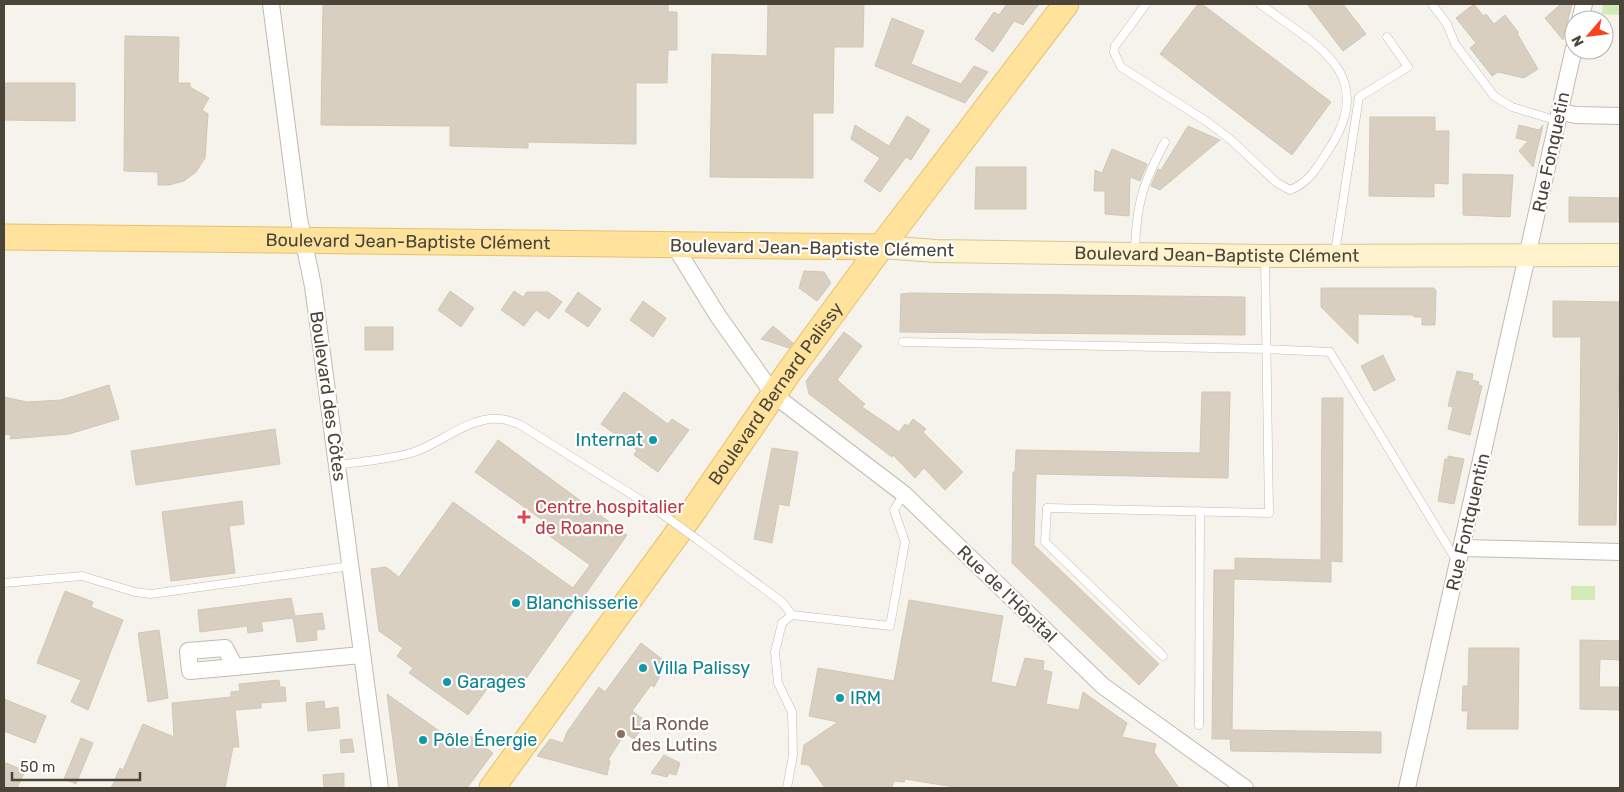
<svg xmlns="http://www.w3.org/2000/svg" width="1624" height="792" font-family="Rubik,sans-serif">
<rect width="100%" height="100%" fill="#f6f3ec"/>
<!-- green -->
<path fill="#d2eab5" d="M1603,4H1620V15L1602,14Z
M1571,586H1595V600H1571Z"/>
<!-- building -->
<path fill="#d8cfc1" stroke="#d3c7b4" d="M323,4H668V12H677V50H668L667,83H636V144L528,142V148L450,146V126L321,125Z
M768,4H864L863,47H834L833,113H813V178L710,177L712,54L767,56Z
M1007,4H1039L1023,25L1014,21L993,52L975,39L994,12L999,15Z
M1198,4H1202L1331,102L1292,155L1160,54Z
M1307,4H1343L1366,34L1343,51Z
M1474,4L1483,16L1486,14L1494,24L1505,15L1518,32V35L1538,69L1524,78L1498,72L1492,76L1470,48L1476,43L1456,18Z
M1561,4H1572L1563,40L1545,18Z
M892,18L924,31L911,64L961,84L974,66L988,72L965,103L875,66Z
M125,36L179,37L178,83H190V87L209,98L202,110L208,114L205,158L196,172L184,181L169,185H158V172L124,171Z
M4,83H75V121L4,120Z
M907,116L930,130L911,160L906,157L880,192L864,181L880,158L851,139L855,125L889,146Z
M1370,117H1435V131H1449L1448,184L1434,183V197L1369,196Z
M1519,125L1539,130L1543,125L1533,167L1519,151L1528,141L1516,138Z
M1188,126L1220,140L1160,190L1151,186L1158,169L1161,170Z
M1112,149L1147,164L1140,181L1130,177L1129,216L1105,214V191H1094L1095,170L1102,173Z
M976,167H1026V209H975Z
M1463,174L1513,175L1510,217L1463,215Z
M1569,197L1620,198V222H1569Z
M804,271L824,272L831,283L817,301L799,288Z
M1321,288H1434L1436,291L1435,325H1422V317H1414V315L1358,314V344L1321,307Z
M450,291L474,308L461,327L438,310Z
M514,291L523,297L527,292H548L562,302L549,319L536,310L524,326L501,310Z
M578,292L601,309L588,327L565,311Z
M911,293L1245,297V335L900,332L901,294Z
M643,301L666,318L653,337L630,320Z
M1553,301L1620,302L1616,525H1579L1581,337H1553Z
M773,326L793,343L789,348L761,339Z
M365,327H393V350H365Z
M844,332L862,346L837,380L865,404L862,407L899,432L905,424L908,426L913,419L926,429L923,432L963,472L945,490L924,468L915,478L893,455L892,457L809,394L806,381Z
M1383,355L1395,380L1374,391L1361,366Z
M1457,371L1473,374L1472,380L1479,382L1478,385L1482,386L1470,435L1448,429L1453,407L1448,406Z
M109,385L119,419L69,434L10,439L11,435L4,434V397L27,402L61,400Z
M624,392L668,424L672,419L689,430L658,472L634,455L637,450L601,424Z
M1202,392H1230L1228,478L1036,474L1034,545L1159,664L1139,685L1012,563L1013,472H1015L1016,450L1200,453Z
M1322,398H1343L1342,562L1331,561V582L1234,579L1232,730L1381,732V753L1231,751L1230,739H1212L1214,570H1235V558L1321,560Z
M275,429L280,464L136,485L131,451Z
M498,440L627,535L520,687L502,673L493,681L468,715L409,673L413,668L397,656L403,648L379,631L371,569L386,567L399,577L453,502L573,588L590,565L540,529L545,522L475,472Z
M772,448L798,452L789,506L779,504L772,543L754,539Z
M1448,456L1464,459L1454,504L1438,501L1445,459H1448Z
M242,501L244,524L229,526L235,573L171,581L162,512Z
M65,591L93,602L91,607L123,620L88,710L71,702L81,680L37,663Z
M291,598L295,616L322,613L325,629L316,630L317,640L297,642L293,618L261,622L263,631L248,633L247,626L200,632L198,610Z
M909,600L1003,616L991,682L1016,687L1025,658L1044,661L1043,670L1052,672L1046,704L1079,710L1083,692L1127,723L1122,737L1156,744L1154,752L1179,788H961L905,779L904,782L894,781L892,788H825L809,765L801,764L804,745L838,722L809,716L818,668L894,681Z
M159,630L168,698L148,702L138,633Z
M1580,640L1620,641V660L1600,659L1599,687H1620V710L1580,709Z
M641,643L667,663L654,687L651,685L632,711L647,722L634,739L625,733L608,760L610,761L607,775L537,756L550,739L563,743L567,732L599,687L605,692Z
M1469,648H1519L1518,729H1467L1468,711H1462L1463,686H1468Z
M279,680L280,687H285L286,701L261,703V708L235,710L239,747H233L225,788H111L120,768L123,770L143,724L174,737L172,703L231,697V692L240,691L239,684Z
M387,694L462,747L470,736L493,753L467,788H399Z
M4,699L46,716L35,743L4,731Z
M324,701L325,709L338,707L340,728L308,731L306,703Z
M81,738L93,743L76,784L64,779Z
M352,739L354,752L341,753L340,740Z
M664,755L680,763L676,775L669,773L667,777L651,773Z
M4,762L25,771L17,788H4Z
M344,773V788H324L323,775Z"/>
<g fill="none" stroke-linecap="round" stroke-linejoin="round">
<defs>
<path id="lane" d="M1146,4L1115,46L1114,52L1121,67L1206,121L1230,139L1277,183L1290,190C1311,182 1319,164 1331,146C1378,71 1312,43 1260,4
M1432,4L1447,24L1455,44L1494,96L1512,107L1558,121
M1135,251C1136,204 1143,183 1165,142
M1335,253L1359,97L1408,67L1387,37
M903,342L1267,349L1330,352L1456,560
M337,465C362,461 390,460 414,452C441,443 470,416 500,419C506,419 513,422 519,424L658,511
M698,540L782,602L792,615
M4,583L82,576L135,592L151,594L351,566
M1163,656L1045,542L1047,508L1269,513L1265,258
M1199,725L1200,511
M787,788L793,755L792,712L778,683L775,652L782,623L792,615L890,626L905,542L894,510L904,494"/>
<path id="street" d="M271,4L299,219L313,286L380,788
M1580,20L1584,4
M1560,112L1576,115L1620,116
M674,245L718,316L774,395L904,494L1103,686L1245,788
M1462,548L1620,552
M235,667L190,671L188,651L225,648L235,667L361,655
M1407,788L1574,48"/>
<g id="secondary">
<path id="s1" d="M881,247L936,251L1265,256L1620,255"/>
</g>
<g id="primary">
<path id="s2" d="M4,237L881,247"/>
<path id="s3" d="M492,788L690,516L789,372L881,247L1066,4"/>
</g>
</defs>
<!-- lane casing -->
<use href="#lane" stroke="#c2bbae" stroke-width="9"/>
<!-- street casing -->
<use href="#street" stroke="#c2bbae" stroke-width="18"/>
<!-- secondary casing -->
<use href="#secondary" stroke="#d6c79b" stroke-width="24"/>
<!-- primary casing -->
<use href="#primary" stroke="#e6c16a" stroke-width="27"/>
<!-- lane -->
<use href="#lane" stroke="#fff" stroke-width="8"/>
<!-- street -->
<use href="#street" stroke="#fff" stroke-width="16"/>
<!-- secondary -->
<use href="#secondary" stroke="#fff3cd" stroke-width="22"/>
<!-- primary -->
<use href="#primary" stroke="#ffe39c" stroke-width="25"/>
<defs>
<path id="lane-bridge" d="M658,511L698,540"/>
</defs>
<!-- lane-bridge casing -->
<use href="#lane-bridge" stroke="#c2bbae" stroke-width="9" stroke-linecap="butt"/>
<!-- lane-bridge -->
<use href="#lane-bridge" stroke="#fff" stroke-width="8"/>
</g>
<!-- markers -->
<g fill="#0f9aa8" stroke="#fff" stroke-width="2">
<circle cx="653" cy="440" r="5"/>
<circle cx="516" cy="603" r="5"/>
<circle cx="643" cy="668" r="5"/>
<circle cx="447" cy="682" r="5"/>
<circle cx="840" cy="698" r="5"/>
<circle cx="423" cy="740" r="5"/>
</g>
<path fill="#e0444e" stroke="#fff" stroke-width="2" d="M521.5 509.5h5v5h5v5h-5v5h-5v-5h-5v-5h5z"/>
<circle fill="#8d6e63" stroke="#fff" stroke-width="2" cx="621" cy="734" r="5"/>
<g text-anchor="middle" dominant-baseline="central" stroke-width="4.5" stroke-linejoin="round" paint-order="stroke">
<!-- street labels -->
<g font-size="18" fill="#4b4439" stroke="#fff">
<text transform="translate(1551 152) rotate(-78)">Rue Fonquetin</text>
<text stroke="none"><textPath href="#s2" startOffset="404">Boulevard Jean-Baptiste Clément</textPath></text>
<text transform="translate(812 248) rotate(1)">Boulevard Jean-Baptiste Clément</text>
<text stroke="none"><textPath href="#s1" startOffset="336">Boulevard Jean-Baptiste Clément</textPath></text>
<text stroke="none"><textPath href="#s3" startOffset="486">Boulevard Bernard Palissy</textPath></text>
<text transform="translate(328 396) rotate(82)">Boulevard des Côtes</text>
<text transform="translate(1468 522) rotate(-77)">Rue Fontquentin</text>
<text transform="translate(1007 594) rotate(44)">Rue de l'Hôpital</text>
</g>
<!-- culture labels -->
<g font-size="18" fill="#0d838f" stroke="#fff" text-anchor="start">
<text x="643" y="440" text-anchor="end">Internat</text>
<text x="526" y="603">Blanchisserie</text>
<text x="653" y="668">Villa Palissy</text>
<text x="457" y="682">Garages</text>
<text x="850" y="698">IRM</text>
<text x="433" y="740">Pôle Énergie</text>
</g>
<!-- health labels -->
<g font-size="18" fill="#be3a42" stroke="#fff" text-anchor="start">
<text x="535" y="507">Centre hospitalier<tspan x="535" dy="21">de Roanne</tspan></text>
</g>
<!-- education labels -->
<g font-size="18" fill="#785e54" stroke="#fff" text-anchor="start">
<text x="631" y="724">La Ronde<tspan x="631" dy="21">des Lutins</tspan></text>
</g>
</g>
<!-- border -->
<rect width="1624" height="792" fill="none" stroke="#4b4439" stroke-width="10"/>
<!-- north arrow -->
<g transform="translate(1589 35) rotate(242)"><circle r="24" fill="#ffffff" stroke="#b7b4b0"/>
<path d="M0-4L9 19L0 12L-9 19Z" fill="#fc3f1d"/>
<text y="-8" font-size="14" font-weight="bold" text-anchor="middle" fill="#4b4439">N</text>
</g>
<!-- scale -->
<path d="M12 772v8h128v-8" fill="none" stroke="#4b4439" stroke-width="2.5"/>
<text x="20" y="772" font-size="15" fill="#4b4439" stroke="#ffffff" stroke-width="4" paint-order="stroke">50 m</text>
</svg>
